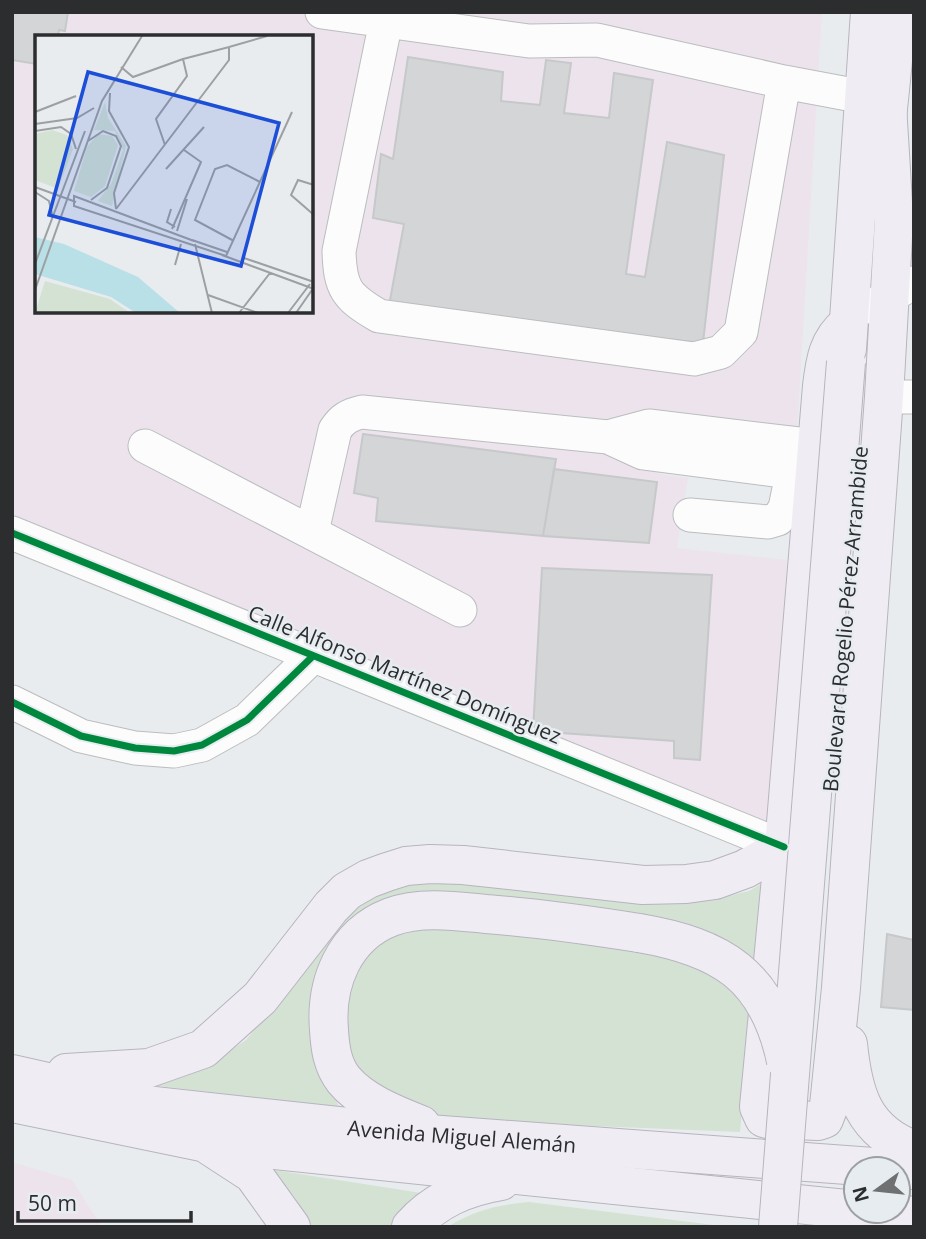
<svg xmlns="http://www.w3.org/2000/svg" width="926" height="1239" font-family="'Open Sans',sans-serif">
<rect width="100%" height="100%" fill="#e9ecee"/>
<!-- industrial -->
<path fill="#ece3ec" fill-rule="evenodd" d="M12,12H822L797,431L668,410L659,474L688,478L677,548L787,560L771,824L12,521ZM37,37H312V312H37Z
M12,1162L72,1180L102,1227H12Z"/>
<!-- green -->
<path fill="#d4e2d4" d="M773,877L762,970L741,949L702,930L375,910L318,1069L340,1108L151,1085L201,1070L246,1040L351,912L386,890L424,880L716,899L749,891Z
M450,928L663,953L724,978L744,1003L751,1018L740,1132L450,1120L412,1109L359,1079L347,1051L348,989L358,964L389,936L423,930Z
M274,1170L428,1194L402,1227H310L296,1199Z
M529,1202L730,1227H447C476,1210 496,1205 529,1202Z"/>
<!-- building -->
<path fill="#d3d5d6" stroke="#c6c8c9" stroke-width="2" d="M12,12H68L65,31L59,30L58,37H37V64L12,60Z
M408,57L503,72L501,101L540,105L546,60L571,63L564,113L609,118L614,73L653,80L626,274L645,277L667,142L724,155L703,343L388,311L404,224L373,218L381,154L393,159Z
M363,434L556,459L543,536L376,521L378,498L354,493Z
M554,469L657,482L649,543L543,536Z
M542,568L712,575L700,760L674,758V741L533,731Z
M887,934L914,940V1010L881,1007Z"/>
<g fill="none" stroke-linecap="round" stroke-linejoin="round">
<defs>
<path id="minor" d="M322,12L529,41L597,40L784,82L864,97L887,105
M386,21L339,251C340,288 346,297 379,316L694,359L721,352L741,332L784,82
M870,307L914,283
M884,397H914
M608,437L649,426L816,446
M145,446L460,610
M690,515L768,522L778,519L785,508L797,450
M312,532L335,430C342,419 349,415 362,412L608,437L643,453L813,475
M12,533L784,847
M12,702L81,736L135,748L174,751L202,745L247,720L313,656"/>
<g id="major">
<path d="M886,128L898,12"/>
<path d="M848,324C828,340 825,361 822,386L784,847L759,1107L764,1118L768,1119L818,1121L824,1119L829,1106L841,988L884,397L894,219L887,105"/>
<path d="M847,349L870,12"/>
<path d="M848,1044C853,1094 863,1131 914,1150"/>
<path d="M66,1073L149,1068L203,1049L260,998L331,907L347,891L368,879L387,872L406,866L430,864L463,865L643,885L686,884L715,880L745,869L784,847"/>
<path id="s1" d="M12,1074L154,1106L375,1130L914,1170"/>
<path d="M12,1103L206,1143L856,1210"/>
<path d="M421,1125C396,1115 362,1102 344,1080C332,1065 330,1047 329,1030C325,983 344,935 391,917C420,906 456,911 486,914C538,918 588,925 639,933"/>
<path d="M210,1146L253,1174L291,1227"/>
<path d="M864,1211L914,1216"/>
<path d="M411,1227C435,1200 465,1187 501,1181"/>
</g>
</defs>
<!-- minor casing -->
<use href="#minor" stroke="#bbbdbe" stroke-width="35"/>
<!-- major casing -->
<use href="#major" stroke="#b7b4bf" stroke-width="40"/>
<!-- minor -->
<use href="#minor" stroke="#fcfcfc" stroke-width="33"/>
<!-- major -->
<use href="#major" stroke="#efedf3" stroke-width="38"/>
<defs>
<path id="major-bridge" d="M639,933C721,947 768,975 786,1061
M778,1227L846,362"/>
</defs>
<!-- major-bridge casing -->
<use href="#major-bridge" stroke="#b7b4bf" stroke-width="40" stroke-linecap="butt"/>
<!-- major-bridge -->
<use href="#major-bridge" stroke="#efedf3" stroke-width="38"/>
<defs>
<path id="cycleway" d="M12,533L784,847
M12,702L81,736L135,748L174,751L202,745L247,720L313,656"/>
</defs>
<!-- cycleway casing -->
<use href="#cycleway" stroke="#e7ecf0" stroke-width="11"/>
<!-- cycleway -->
<use href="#cycleway" stroke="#00873e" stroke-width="7"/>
</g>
<g text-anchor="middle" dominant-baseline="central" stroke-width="5" stroke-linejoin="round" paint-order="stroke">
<!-- street labels -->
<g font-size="21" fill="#2b2d2f" stroke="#e7ecf0">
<text transform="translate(845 619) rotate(-85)">Boulevard Rogelio Pérez Arrambide</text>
<text transform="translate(405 674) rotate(22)">Calle Alfonso Martínez Domínguez</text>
<text stroke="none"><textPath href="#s1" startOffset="455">Avenida Miguel Alemán</textPath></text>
</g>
</g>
<!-- overview -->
<g transform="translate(35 35)">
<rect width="278" height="278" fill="#e9ecee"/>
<path d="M70,67L73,83L91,111L77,171L63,166L76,149L88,115L80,96L59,95ZM17,95L32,100L38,114L23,154L0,145V99ZM63,99L77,101L83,110L70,151L56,162L39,156L52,112ZM10,246L75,264L95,278H0Z" fill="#d4e2d4"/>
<path d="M0,202L29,209L103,242L145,278H101L76,262L0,239Z" fill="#b9e0e7"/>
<path fill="none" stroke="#9da0a2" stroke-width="2" d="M194,12L232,1M86,32L98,42L148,24M75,58L74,76L94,112L79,158L81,174M0,77L41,61M0,89L42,83L59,73M0,96L26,92L36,99L41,114M53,106L68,96L81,101L86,111L72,153L56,165M131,134L169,92M279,150L263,145L256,160L279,180M0,152L41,167M0,157L14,166L17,179M81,174L194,25V12L148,24L152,41L121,84L130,110M136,174L132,187L140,192M137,194L166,127L149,115M142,196L152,164M157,205L192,217M159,206L39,161V171L191,221M199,206L160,185L180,134L192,130L225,147M160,209L177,278M187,220L279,254M191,221L257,77M209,223L279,247M0,229L50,96M140,230L146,209M0,255L67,66L107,1M173,260L223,278M204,278L235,238M253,278L275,249M261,278L279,252"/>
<path fill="#1d4ed8" fill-opacity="0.15" stroke="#1d4ed8" stroke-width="3.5" d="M53,37L244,88L206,231L14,180Z"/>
<rect width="278" height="278" fill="none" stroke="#2b2d2f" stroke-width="3.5"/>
</g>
<!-- border -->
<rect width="926" height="1239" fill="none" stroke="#2b2d2f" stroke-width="28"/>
<!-- north arrow -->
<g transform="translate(877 1190) rotate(255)"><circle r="33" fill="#e7ecf0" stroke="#9ca0a3" stroke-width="2"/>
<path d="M0-5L12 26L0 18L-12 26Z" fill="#6e7072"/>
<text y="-10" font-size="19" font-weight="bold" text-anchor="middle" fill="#2b2d2f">N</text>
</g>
<!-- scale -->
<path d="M18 1211v10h173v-10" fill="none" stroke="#2b2d2f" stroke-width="3.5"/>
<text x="28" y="1211" font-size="21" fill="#2b2d2f" stroke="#e7ecf0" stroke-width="5" paint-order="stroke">50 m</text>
</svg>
